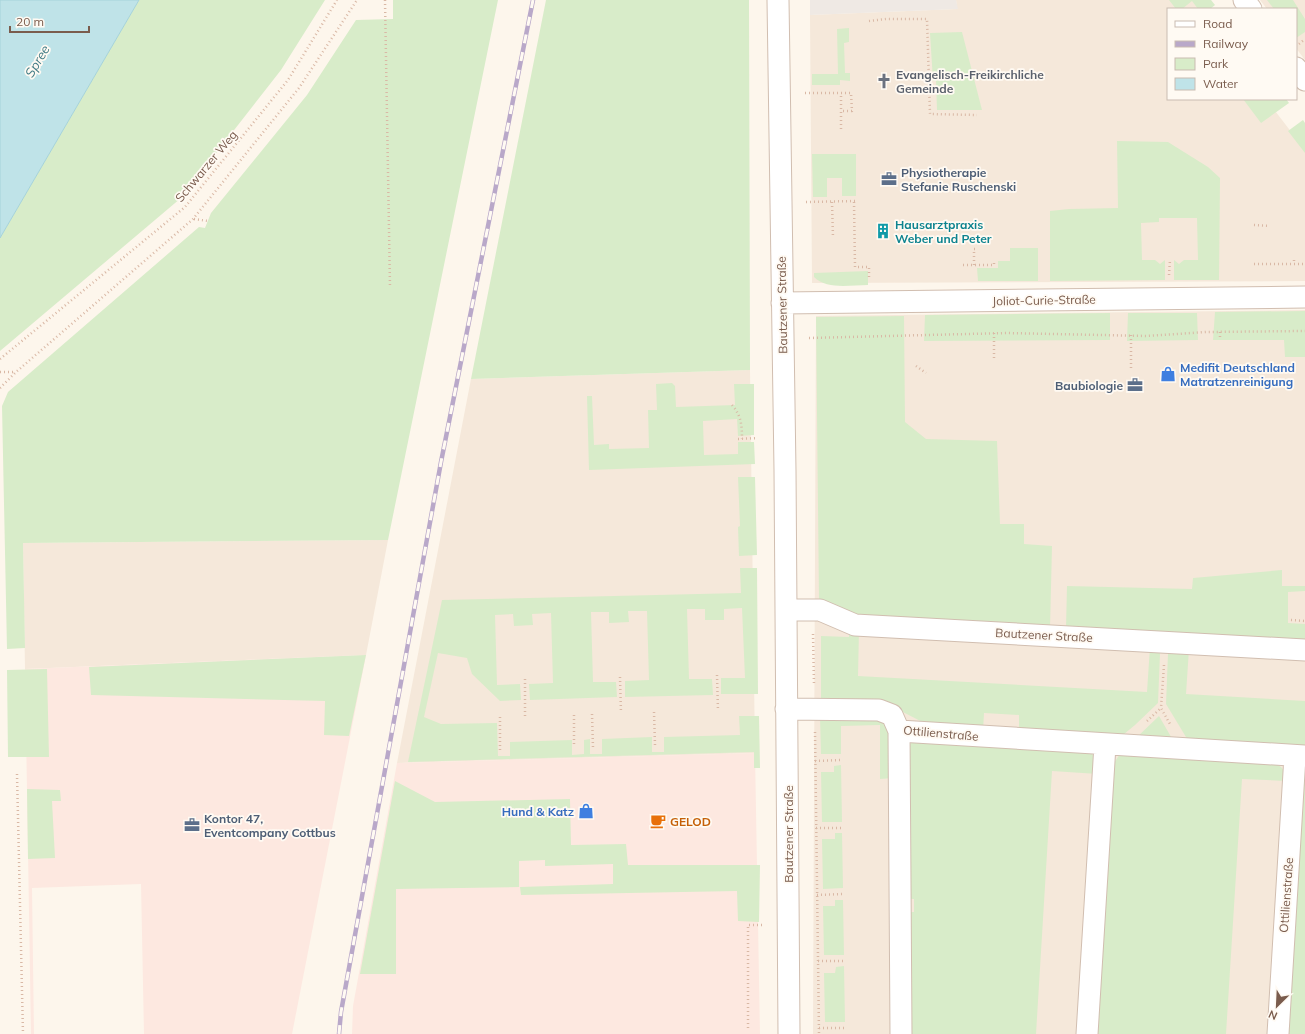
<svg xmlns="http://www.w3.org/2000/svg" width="1305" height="1034" font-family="Mulish,sans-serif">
<rect width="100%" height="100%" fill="#fdf6ec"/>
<!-- residential -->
<path fill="#f5e8da" d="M956,0H1192L1199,9H1168V99H1266L1305,150V281L812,283L810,15L957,9Z
M1260,0H1305V60L1296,48V9H1267Z
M1305,310V1034H813L816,316Z
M750,370L755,753L397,763L471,379Z
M388,540L366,655L25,669L23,543Z"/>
<!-- commercial -->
<path fill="#fde8e0" d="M366,655L292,1034H144L141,884L32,888L34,1034H31L25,669Z
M755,753L760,1034H352L353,1006L397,763Z"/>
<!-- industrial -->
<path fill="#efe9e4" d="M810,0H956L958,9L810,15Z"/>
<!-- green -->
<path fill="#d8ecc9" d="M139,0H325L281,70L181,198L0,351V238Z
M393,0H498L388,540L23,543L25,648L7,649L2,406L8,392L199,227L205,228L211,213L307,95L356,20L393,19Z
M546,0H749L750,370L471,379Z
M1169,0H1211L1215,5L1210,9H1198L1192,1L1182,9H1176Z
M1267,0H1293L1305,19V32L1296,38V9H1274Z
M849,28V42L844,43L845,73H850V81L840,80V85H812V74H838L837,29Z
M962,32L982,110H937L936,81H933L930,33Z
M1243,99H1286L1289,103L1261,123Z
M1303,120L1305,123V153L1288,131Z
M1117,141L1168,142L1208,167L1220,178L1219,280H1174V260L1179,264L1184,260H1198L1197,218H1159V222L1141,223L1142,260H1155L1160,264L1165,260V280L1050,281V211L1069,209L1118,208Z
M812,154H856V196H842V178H827V197H813Z
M1010,248H1038V281H978L977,268H998V261H1010Z
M868,271V285C850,285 827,290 814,277V273Z
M1305,311V357H1285L1284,340H1213L1215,312Z
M1110,313V340L924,341L925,315Z
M1128,313H1197L1198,340L1127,341Z
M904,316L905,422L926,439L997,441L1000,524H1024V544L1052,546L1050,628L860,617L819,600L816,317Z
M672,383L675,386L676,407L735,405L734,384H754V435L738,436L737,419L703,421L704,455L738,454V442H754L755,464L589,470L587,396H592L594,445L609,444V449L649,448L648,410H657L656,384Z
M738,477H755L757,555L739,556L738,527L740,526Z
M740,568H757L758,694H721V678H745L742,608L724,609V620H705V609H687L689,679H712L713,695L625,697V681L649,680L647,611H628L629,622L609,623V612H591L593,682H616L617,697L530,700L529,684L553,683L551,613L532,614L533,625L514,626L513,614L495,615L497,685L520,684L521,700L500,701L472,674L467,658L438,653L424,717L441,724L497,723L498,756H510V742L572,740V755L584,754V740L590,739V754H602V739L652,737V752H664V737L740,735L739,716H759L760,768H754V752L408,762L442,600L741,593Z
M1282,570V586H1305V591L1288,592V623L1305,624V643L1066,628L1067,586L1192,589L1193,578Z
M849,630H859L858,676L1147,692L1150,647H1158L1160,654L1158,703L1135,725L1118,739L1019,733V715L984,713L983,731L932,727L899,710L821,702V636L849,637Z
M1170,648L1189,649L1186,694L1305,701V749L1189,742L1166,704L1168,654Z
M366,655L349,736L324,735L325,701L91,695L89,667Z
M47,669L49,757H8L7,670Z
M820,716H876L892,729L893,778L880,779V725L841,726V754H821Z
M1159,716L1174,742L1135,739Z
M913,741L1089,750L1099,763L1098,774L1052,771L1036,1034H905L906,912H914V899H906V749Z
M1122,751L1269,761C1281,766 1285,767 1286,781L1242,779L1226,1034H1093L1110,769Z
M841,765L842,822H822L821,772H834V766Z
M1305,771V1034H1284L1299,781Z
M395,781L435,802L570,799L571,845L626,844L628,865H760L759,922L738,921L737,891L521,895L520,887L613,884V864L545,866V860L519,861V887L396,889V974H360Z
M27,789L60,790L61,801H52L55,858L28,859Z
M835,833H842L843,888L823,889L822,839H835Z
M835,900H843L844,955H824L823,906H835Z
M844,966L845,1022H825L824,973H835L836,967Z"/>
<!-- water -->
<path fill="#bfe3e8" stroke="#a5d3da" d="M0,0H139L0,238Z"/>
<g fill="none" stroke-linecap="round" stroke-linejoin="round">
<defs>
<path id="street" d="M778,0L785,470L789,1034
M1244,0L1251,9
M1296,68L1305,80
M782,303L1305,297
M786,610H820L855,625L1305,650
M786,709L879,710L892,715L899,731L1305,756
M899,731L901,1034
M1087,1034L1105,745
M1278,1034L1295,756"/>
</defs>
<!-- street casing -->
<use href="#street" stroke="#d1beb0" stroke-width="23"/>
<!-- path -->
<path stroke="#d9b8a5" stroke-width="2.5" stroke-dasharray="1 3" stroke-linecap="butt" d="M385,0L390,287
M869,21L886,19H927L930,114L977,115
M1299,44L1305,39
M911,91H930
M805,93H851L852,111H842
M841,129V93
M806,202L857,201
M832,202L833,238
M854,202L855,267H869V279
M194,219L208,221
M1254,225L1269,226
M1294,260V264
M1254,264H1305
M963,265H994V261
M974,265V249H977
M1169,275L1170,260
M1220,332V340
M994,333V359
M1131,335V369
M809,338L1007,333L1147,336L1206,332L1305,331
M0,359L185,207L288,80L337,0
M916,366L926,373
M0,372H16
M0,388L16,372L193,219L299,88L357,0
M732,405C741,415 742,425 742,439
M738,439L758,438
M1291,620L1305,621
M813,634L814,685
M1164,665L1161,708L1170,724
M717,675L718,711
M620,677L621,713
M525,679V716
M654,712L655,745
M592,714L593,748
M574,715V747
M500,717V750
M1147,721L1161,708
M815,732L819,1034
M815,761L841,760
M17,774L23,1034
M816,828H842
M817,895L843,894
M818,961H844
M748,1028V925H765
M819,1028H845"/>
<!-- street -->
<use href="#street" stroke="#fff" stroke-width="21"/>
<defs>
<path id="rail" d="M339,1034L341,1012L441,462L533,0"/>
</defs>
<!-- rail casing -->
<use href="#rail" stroke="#b9a8c9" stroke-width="4.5"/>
<!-- rail -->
<use href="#rail" stroke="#fffaf3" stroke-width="3" stroke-dasharray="9" stroke-linecap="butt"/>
</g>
<!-- icons -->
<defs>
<symbol id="church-bare" viewBox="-9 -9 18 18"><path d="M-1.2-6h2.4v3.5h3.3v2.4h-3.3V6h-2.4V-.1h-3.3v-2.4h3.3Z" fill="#6b7280" stroke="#fffaf3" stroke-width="2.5" paint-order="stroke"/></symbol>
<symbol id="office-bare" viewBox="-9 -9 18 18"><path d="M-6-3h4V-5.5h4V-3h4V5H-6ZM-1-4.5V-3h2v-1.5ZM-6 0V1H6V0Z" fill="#5c6f8a" stroke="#fffaf3" stroke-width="2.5" paint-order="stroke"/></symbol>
<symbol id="building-bare" viewBox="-9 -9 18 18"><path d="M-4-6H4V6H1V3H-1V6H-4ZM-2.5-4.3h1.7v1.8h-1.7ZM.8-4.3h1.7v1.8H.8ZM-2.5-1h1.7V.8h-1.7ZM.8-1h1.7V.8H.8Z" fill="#0f9aa8" stroke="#fffaf3" stroke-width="2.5" paint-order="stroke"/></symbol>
<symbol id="shop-bare" viewBox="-9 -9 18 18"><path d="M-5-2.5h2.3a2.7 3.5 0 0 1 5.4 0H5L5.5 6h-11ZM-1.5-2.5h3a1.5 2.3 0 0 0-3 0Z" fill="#3f7fe0" stroke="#fffaf3" stroke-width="2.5" paint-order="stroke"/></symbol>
<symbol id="cafe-bare" viewBox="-9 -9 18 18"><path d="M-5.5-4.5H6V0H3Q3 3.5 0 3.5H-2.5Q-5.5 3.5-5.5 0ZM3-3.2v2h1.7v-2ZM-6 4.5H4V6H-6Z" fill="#e8710a" stroke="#fffaf3" stroke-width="2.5" paint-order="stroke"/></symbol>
</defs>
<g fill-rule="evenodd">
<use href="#church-bare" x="873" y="70" width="22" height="22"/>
<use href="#office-bare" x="878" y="168" width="22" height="22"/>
<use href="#building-bare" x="872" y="220" width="22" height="22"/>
<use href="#shop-bare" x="1157" y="363" width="22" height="22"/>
<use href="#office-bare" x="1124" y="374" width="22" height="22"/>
<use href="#shop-bare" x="575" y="800" width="22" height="22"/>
<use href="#cafe-bare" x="647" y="810" width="22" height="22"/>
<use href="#office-bare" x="181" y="814" width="22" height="22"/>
</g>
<g text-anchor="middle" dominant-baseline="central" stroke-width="3.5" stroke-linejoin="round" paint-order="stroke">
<!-- worship labels -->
<g font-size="12" font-weight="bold" fill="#5b616d" stroke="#fffaf3" text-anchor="start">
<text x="896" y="74">Evangelisch-Freikirchliche<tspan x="896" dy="14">Gemeinde</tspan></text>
</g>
<!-- street labels -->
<g font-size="12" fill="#7a5c4d" stroke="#fffaf3">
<text transform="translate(206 166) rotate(-50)">Schwarzer Weg</text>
<text transform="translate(1044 300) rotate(-1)">Joliot-Curie-Straße</text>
<text transform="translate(782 305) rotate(-91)">Bautzener Straße</text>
<text transform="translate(1044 635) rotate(3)">Bautzener Straße</text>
<text transform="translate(941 733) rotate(5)">Ottilienstraße</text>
<text transform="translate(788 834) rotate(-90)">Bautzener Straße</text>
<text transform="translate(1286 895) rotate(-86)">Ottilienstraße</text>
</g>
<!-- service labels -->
<g font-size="12" font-weight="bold" fill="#4e5e75" stroke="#fffaf3" text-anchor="start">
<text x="901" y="172">Physiotherapie<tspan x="901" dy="14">Stefanie Ruschenski</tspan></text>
<text x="1123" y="385" text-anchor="end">Baubiologie</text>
<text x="204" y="818">Kontor 47,<tspan x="204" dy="14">Eventcompany Cottbus</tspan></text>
</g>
<!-- culture labels -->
<g font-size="12" font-weight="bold" fill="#0d838f" stroke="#fffaf3" text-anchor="start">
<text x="895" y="224">Hausarztpraxis<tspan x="895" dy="14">Weber und Peter</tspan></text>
</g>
<!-- shop labels -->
<g font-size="12" font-weight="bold" fill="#366cbe" stroke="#fffaf3" text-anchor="start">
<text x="1180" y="367">Medifit Deutschland<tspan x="1180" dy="14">Matratzenreinigung</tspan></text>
<text x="574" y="811" text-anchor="end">Hund &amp; Katz</text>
</g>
<!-- food labels -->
<g font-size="12" font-weight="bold" fill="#c56008" stroke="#fffaf3" text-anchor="start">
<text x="670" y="821">GELOD</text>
</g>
<!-- water labels -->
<g font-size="13" font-style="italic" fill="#437c86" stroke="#fffaf3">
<text transform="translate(37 61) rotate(-59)">Spree</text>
</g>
</g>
<!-- legend -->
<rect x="1167" y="8" width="130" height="92" fill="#fffaf3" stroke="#cabbb1"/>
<rect x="1175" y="21" width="20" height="6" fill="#ffffff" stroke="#cabbb1"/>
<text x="1203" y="28" font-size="12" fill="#7a5c4d">Road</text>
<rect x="1175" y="41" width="20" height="6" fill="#b9a8c9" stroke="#cabbb1"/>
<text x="1203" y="48" font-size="12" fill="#7a5c4d">Railway</text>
<rect x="1175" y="58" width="20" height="12" fill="#d8ecc9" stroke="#cabbb1"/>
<text x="1203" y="68" font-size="12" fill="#7a5c4d">Park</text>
<rect x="1175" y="78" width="20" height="12" fill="#bfe3e8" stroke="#cabbb1"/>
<text x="1203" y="88" font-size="12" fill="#7a5c4d">Water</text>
<!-- north arrow -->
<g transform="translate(1277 1006) rotate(204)" stroke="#fffaf3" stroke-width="3" paint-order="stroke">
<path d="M0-3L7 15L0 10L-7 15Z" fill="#7a5c4d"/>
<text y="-6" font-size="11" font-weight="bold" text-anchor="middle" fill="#7a5c4d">N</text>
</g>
<!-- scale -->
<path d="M10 26v6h79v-6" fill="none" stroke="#7a5c4d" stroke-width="2"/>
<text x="16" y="26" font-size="12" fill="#7a5c4d" stroke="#fffaf3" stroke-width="3" paint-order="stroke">20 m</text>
</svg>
